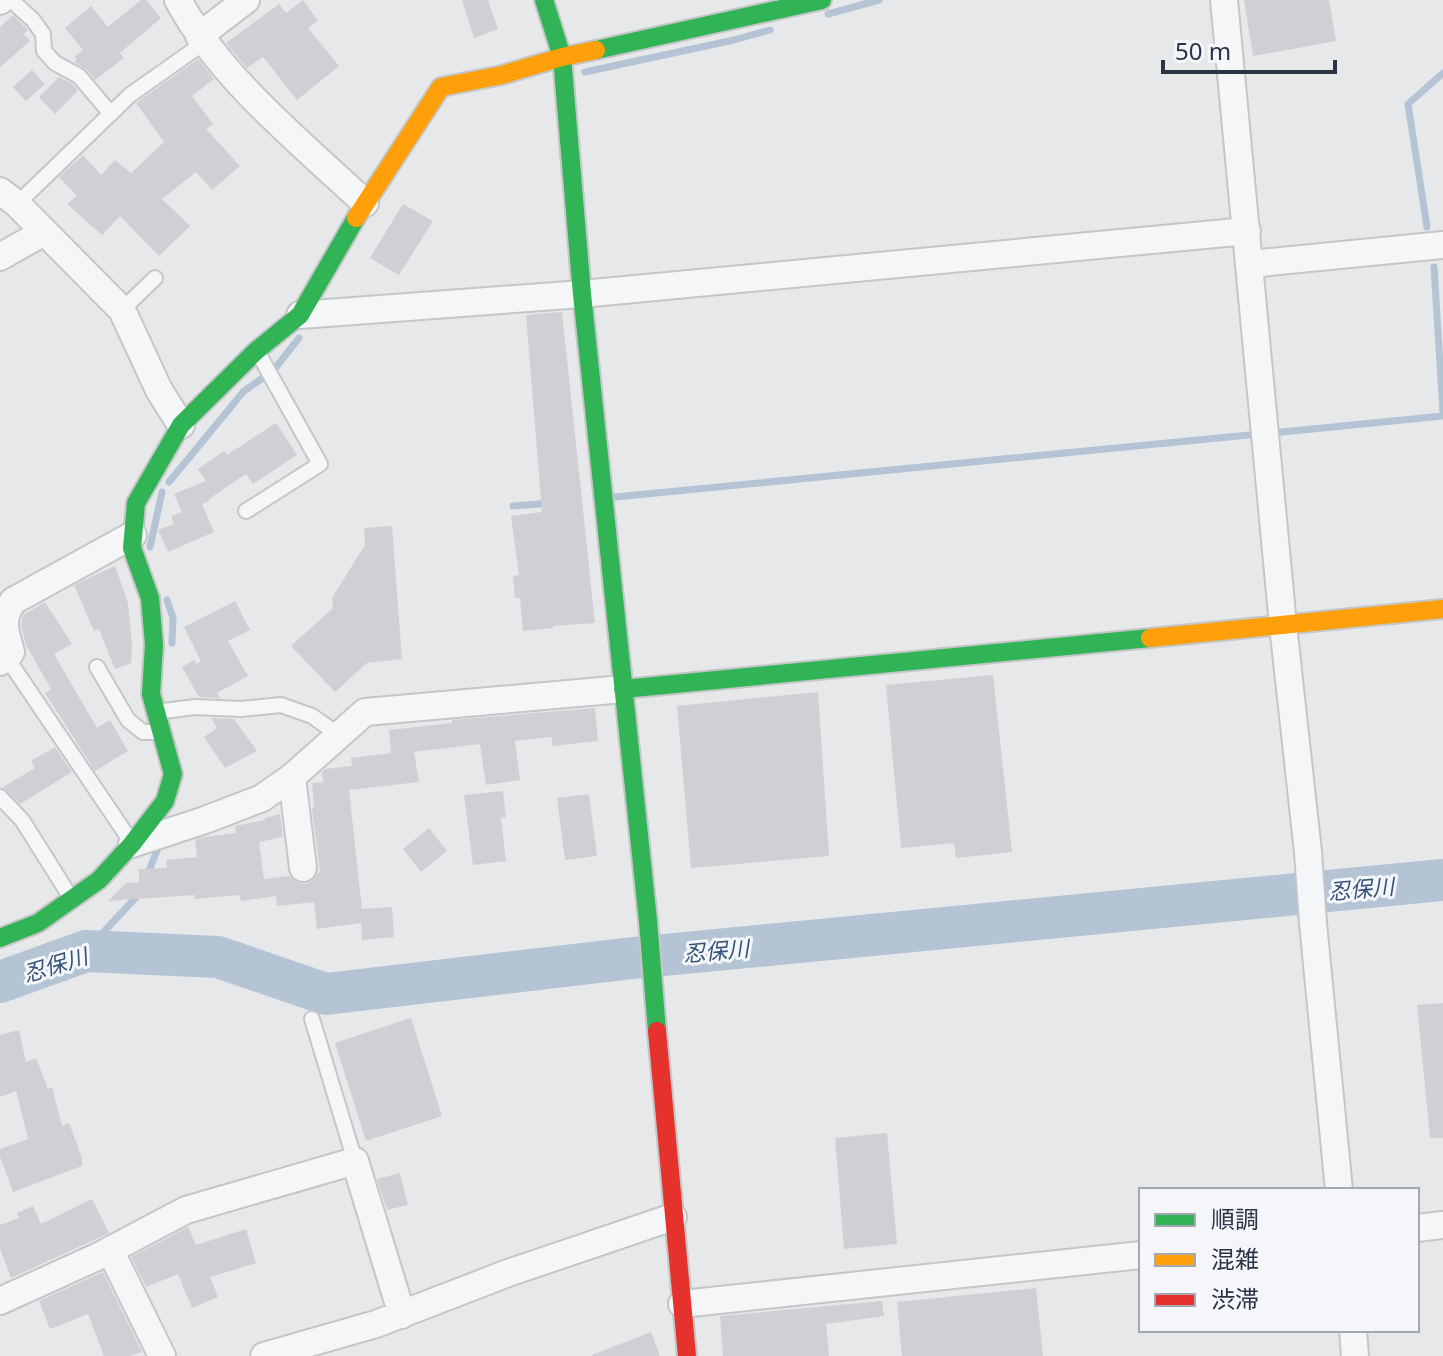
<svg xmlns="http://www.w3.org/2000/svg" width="1443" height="1356" font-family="'Noto Sans','Noto Sans JP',sans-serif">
<rect width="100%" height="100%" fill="#e6e8ea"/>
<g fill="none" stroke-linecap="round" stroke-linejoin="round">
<!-- stream -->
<path stroke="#b4c4d5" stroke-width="7" d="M828,14L879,0
M585,72L734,40L770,30
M1427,227L1408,104L1443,73
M1434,267L1443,412
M1272,433L1443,416
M169,482L244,391L273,371L299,338
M615,497L1259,434
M513,506L551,503
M150,547L162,492
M167,600L173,618L172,643
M147,876L160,843
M86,951L139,894"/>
<!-- river -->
<path stroke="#b4c4d5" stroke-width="42" d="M0,982L86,951L218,957L326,994L633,958L1443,880"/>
</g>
<!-- building -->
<path fill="#ced0d3" d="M141,0H146L161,18L120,53L124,58L95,80L86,69L74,62L77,60L74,57L83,50L65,28L91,6L108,27Z
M303,0L318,21L308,28L339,66L297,100L263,57L247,68L226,43L279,4L286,13Z
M462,0H488L498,29L474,38Z
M1244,0H1329L1336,41L1253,56Z
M13,15L28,30L24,34L30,41L0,67V27Z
M198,59L214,79L192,96L213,124L206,129L240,166L212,190L196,172L162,199L190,226L159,256L120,216L102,235L67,204L77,196L59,177L83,155L101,175L115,160L131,173L164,142L136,103Z
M32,70L45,84L26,101L13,87Z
M59,77L73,84L78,91L55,114L39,97Z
M403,204L433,221L399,275L370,258Z
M562,312L595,623L553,626V628L523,631L520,598H515L513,576L519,575L511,516L542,512L526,315Z
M276,423L297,455L253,484L246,474L209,499V501L202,504L214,532L168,552L158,530L174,524L171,516L182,512L174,494L206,481L198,469L224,451L227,455Z
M392,526L402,659L367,663L335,692L291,646L333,608L332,598L365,545L364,528Z
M115,566L128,603L132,645L131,663L115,669L99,629L94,631L74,585Z
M235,601L250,630L228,641L248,676L217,693L220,698L199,697L182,667L194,660L196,664L201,661L184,627Z
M45,602L72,644L54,654L97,728L110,720L128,751L95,771L45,693L51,689L26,645L21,625L23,615Z
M993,675L1012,852L956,858L954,843L901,848L886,685Z
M818,692L829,856L691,868L677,706Z
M595,708L598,741L552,746V737L515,741L520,780L486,785L480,744L414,752L419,782L349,790L362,909L392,907L394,937L362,940L361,923L317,929L314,902L277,906L276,896L241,901L240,895L194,899V895L108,901L126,883L139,882V869L167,868L166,860L197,857L195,840L204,837L236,833L235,826L265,820V818L280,814L283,837L259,842L264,879L289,876L296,882L306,884L313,880L318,873L320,872L312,808L314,807L312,783L323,782L322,772L325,769L352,766L351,758L391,753L389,730L452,723V720Z
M211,718L234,719L257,751L225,768L204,737L217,728Z
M55,747L72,772L20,804L3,787L35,768L31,761Z
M503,791L506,817L501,818L506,861L473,865L464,795Z
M589,794L597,856L565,860L557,798Z
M429,828L447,851L421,872L403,849Z
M1443,1003V1138H1430L1417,1005Z
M411,1018L442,1116L366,1141L335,1043Z
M19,1030L26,1062L36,1058L48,1089L52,1087L62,1126L69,1123L82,1158V1166L13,1192L0,1157V1149L28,1139L16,1091L0,1097V1035Z
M887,1133L897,1244L844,1249L835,1138Z
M400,1173L408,1205L387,1210L377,1179Z
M92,1199L109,1233L11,1278L0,1248V1225L19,1218L17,1213L33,1206L41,1224Z
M188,1227L196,1245L246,1229L256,1263L210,1277L218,1297L192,1308L178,1274L146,1287L131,1257Z
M103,1272L142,1352L130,1356H104L88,1314L50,1329L39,1301Z
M1036,1288L1043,1356H902L897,1302Z
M882,1301L884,1316L826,1324L829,1356H723L720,1316Z
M651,1332L660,1356H593L592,1355Z"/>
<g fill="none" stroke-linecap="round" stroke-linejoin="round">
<defs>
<path id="lane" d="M11,0L33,20L43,34L44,51L55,63L79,76L111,114
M17,204L130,95L205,42
M122,310L155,278
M246,511L320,464L257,351
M7,658L130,840
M97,667L128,720L143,732H160
M156,712L195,707L241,709L281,705L312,716L339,735
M0,797L22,820L71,898
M312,1019L355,1161"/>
<path id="street" d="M178,0C221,79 300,142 365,203
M1224,0L1283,625L1308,852L1313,923L1339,1190
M0,1L1,0
M199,36L246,0
M0,191L17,204L122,310L159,390L181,425
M0,257L44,232
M1250,264L1443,245
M300,315L582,294L1247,231
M0,662L7,658L11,652C5,629 0,622 13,601L133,535
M292,777L303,868
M132,844L205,820L262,798L292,777L365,712L623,689
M1417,1228L1443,1225
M110,1250L162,1356
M0,1301L99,1256L186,1210L355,1161L402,1315
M682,1304L1141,1255
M1353,1330L1355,1356
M264,1356L376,1324L508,1273L673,1217"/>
<path id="fast" d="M544,0L562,57L582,294L648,921L657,1031
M596,50L822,0
M623,689L1150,638
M0,938L38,923L99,880L132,844L165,801L173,774L151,694L154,645L150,598L132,548L136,503L181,425L256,351L300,315L356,218"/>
<path id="slow" d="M356,218L441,87L502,75L562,57L596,50
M1150,638L1443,609"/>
<path id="jam" d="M657,1031L687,1356"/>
</defs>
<!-- lane casing -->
<use href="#lane" stroke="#c4c6c8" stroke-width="18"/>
<!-- street casing -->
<use href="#street" stroke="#c4c6c8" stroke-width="30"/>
<!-- fast casing -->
<use href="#fast" stroke="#c4c6c8" stroke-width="22"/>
<!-- slow casing -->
<use href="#slow" stroke="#c4c6c8" stroke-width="22"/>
<!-- jam casing -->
<use href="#jam" stroke="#c4c6c8" stroke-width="22"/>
<!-- lane -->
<use href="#lane" stroke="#f5f6f7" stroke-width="14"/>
<!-- street -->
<use href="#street" stroke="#f5f6f7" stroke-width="26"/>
<!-- fast -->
<use href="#fast" stroke="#30b455" stroke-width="18"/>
<!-- slow -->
<use href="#slow" stroke="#ff9f0a" stroke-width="18"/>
<!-- jam -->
<use href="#jam" stroke="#e5322d" stroke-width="18"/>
</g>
<g text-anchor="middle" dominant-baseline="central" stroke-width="6" stroke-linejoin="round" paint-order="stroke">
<!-- water labels -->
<g font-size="22" font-style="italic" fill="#34527a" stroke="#f4f6f9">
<text transform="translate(1361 888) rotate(-5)">忍保川</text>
<text transform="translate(716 950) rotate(-5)">忍保川</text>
<text transform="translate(55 964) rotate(-17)">忍保川</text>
</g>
</g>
<!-- legend -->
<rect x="1139" y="1188" width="280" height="144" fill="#f4f6f9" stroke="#a4a8b1" stroke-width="2"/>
<rect x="1155" y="1214" width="40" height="12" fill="#30b455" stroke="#a4a8b1" stroke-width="2"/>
<text x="1211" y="1228" font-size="24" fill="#2b3445">順調</text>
<rect x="1155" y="1254" width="40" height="12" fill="#ff9f0a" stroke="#a4a8b1" stroke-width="2"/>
<text x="1211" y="1268" font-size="24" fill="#2b3445">混雑</text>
<rect x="1155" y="1294" width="40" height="12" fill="#e5322d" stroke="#a4a8b1" stroke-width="2"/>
<text x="1211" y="1308" font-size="24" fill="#2b3445">渋滞</text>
<!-- scale -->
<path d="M1163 60v12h172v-12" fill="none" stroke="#2b3445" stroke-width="4"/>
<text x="1175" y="60" font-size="24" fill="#2b3445" stroke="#f4f6f9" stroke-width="6" paint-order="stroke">50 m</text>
</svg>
